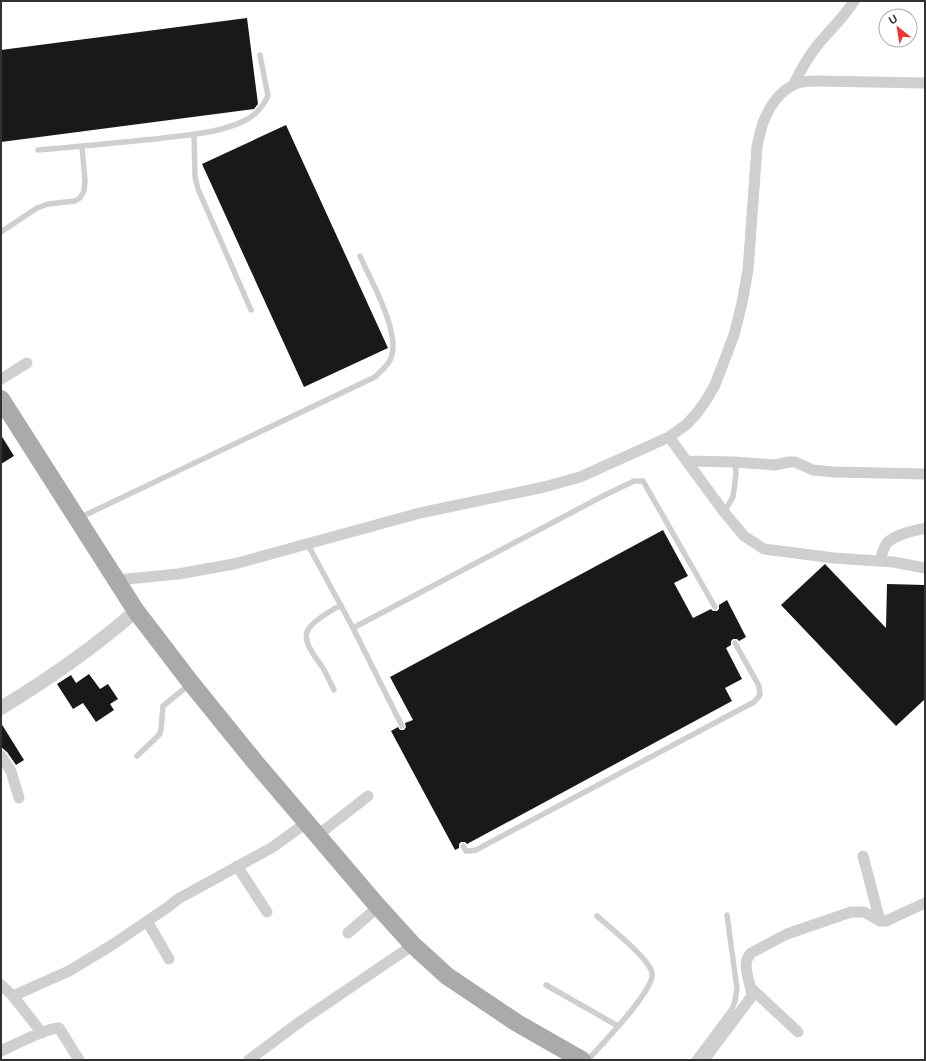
<svg xmlns="http://www.w3.org/2000/svg" width="926" height="1061" font-family="Helvetica,sans-serif">
<rect width="100%" height="100%" fill="#fff"/>
<!-- building -->
<path fill="#191919" d="M247,18L258,104L254,109L1,142V50Z
M286,125L388,348L304,387L202,164Z
M1,435L14,456L1,464Z
M663,530L688,576L674,583L693,618L711,609L713,611H717L719,609V605L727,600L746,637L739,641L737,639H733L731,641V645L726,648L742,679L725,688L732,701L467,844L465,842H461L459,844V848L455,850L391,731L398,727L400,730H404L406,727L405,723L413,720L390,677Z
M825,564L886,628L887,584L925,585V699L896,726L781,605Z
M89,674L100,689L108,684L118,699L110,704L114,710L96,722L83,703L73,709L57,684L71,675L76,683Z
M1,723L24,760L16,765L7,752L1,747Z"/>
<g fill="none" stroke-linecap="round" stroke-linejoin="round">
<!-- service -->
<path stroke="#cfcfcf" stroke-width="5.5" d="M194,134L195,177L198,189L251,310
M38,150C77,147 115,143 154,139C185,135 220,134 248,119C258,113 263,106 268,96L260,55
M1,232L37,208L48,204L75,201L80,198L84,191L85,181L82,147
M724,512L733,497L736,474L735,462
M79,518L375,377C381,371 388,366 391,358C401,333 371,281 360,256
M308,545L353,628L402,726
M353,628L603,496L634,481H643L715,607
M334,690C330,682 327,675 323,668C317,659 303,643 307,632C310,622 332,610 341,605
M137,756L159,735L161,730L163,706L189,685
M463,846L466,851H470L476,850L754,702L760,695L759,686L735,643
M546,985L618,1026
M588,1060C600,1046 656,989 652,973C649,958 609,927 597,916
M694,1060L732,1009L735,1001L737,989L727,915"/>
<!-- minor -->
<path stroke="#cfcfcf" stroke-width="11" d="M794,84C801,69 809,55 820,42C832,28 844,17 854,1
M1,379L27,363
M669,437L724,512L744,536L764,549L834,558L893,562L925,568
M687,461L735,462L775,465L789,462H795L813,470L834,472L925,474
M880,561C882,555 883,548 887,543C895,534 914,531 925,528
M117,580L178,574L234,564L420,513L544,487L580,477L669,437L687,424L697,413L705,402L715,385L734,335L742,303L748,270L757,147C761,123 771,97 793,85C800,81 810,81 817,81L925,83
M1,756L11,771L19,798
M318,835L368,796
M863,856L880,921
M237,866L267,912
M147,921L169,959
M348,933L378,907
M1,985L13,996L42,1033
M752,989L798,1032
M13,996L69,971L112,945L168,907L178,899L273,847L307,822
M1,1051C14,1045 46,1028 59,1028L79,1060
M249,1060L301,1021L413,945
M704,1060L752,996C751,982 740,964 751,953L787,934L851,912H864L880,921H886L925,903"/>
<!-- tertiary -->
<path stroke="#cfcfcf" stroke-width="14" d="M1,708C49,679 93,648 136,611"/>
<!-- primary -->
<path stroke="#aaa" stroke-width="18" d="M1,399L136,611L191,683L255,762L375,903L413,945L447,976L517,1023L582,1060"/>
</g>
<!-- border -->
<rect width="926" height="1061" fill="none" stroke="#323232" stroke-width="4"/>
<!-- north arrow -->
<g transform="translate(898 28) rotate(330)"><circle r="19" fill="#ffffff" stroke="#adadad"/>
<path d="M0-3L7 15L0 10L-7 15Z" fill="#ed3431"/>
<text y="-6" font-size="11" font-weight="bold" text-anchor="middle" fill="#323232">U</text>
</g>
</svg>
